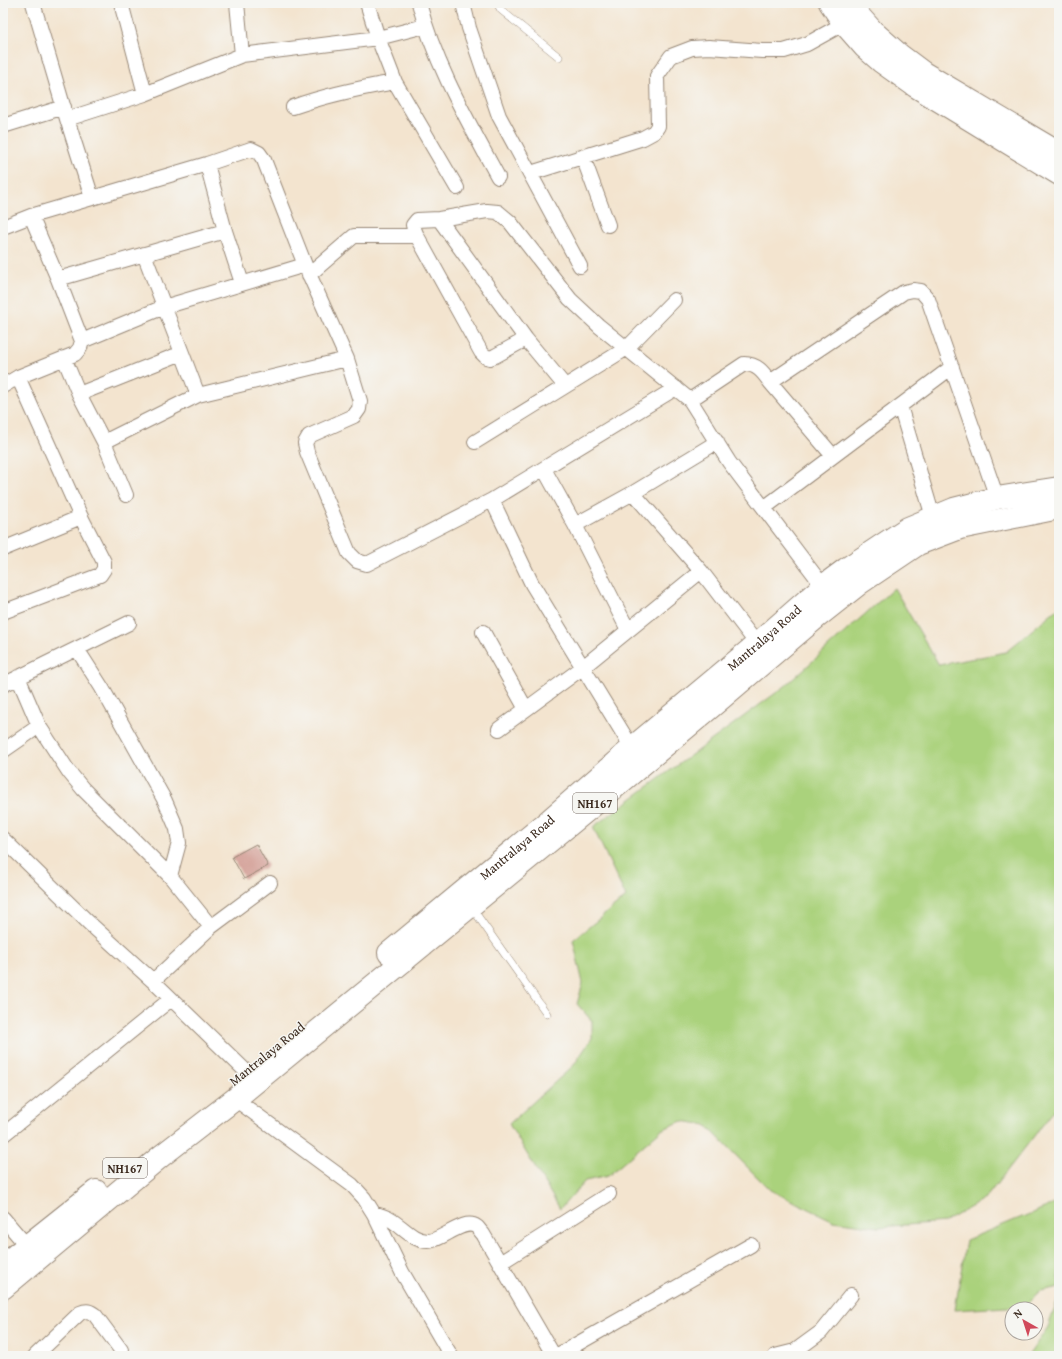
<svg xmlns="http://www.w3.org/2000/svg" width="1062" height="1359" font-family="'Gentium Book Plus',serif">
<rect width="100%" height="100%" fill="#f6f6f2"/>
<filter id="ink" filterUnits="userSpaceOnUse"><feTurbulence type="fractalNoise" baseFrequency=".025" numOctaves="2"/><feDisplacementMap in="SourceGraphic" scale="8" xChannelSelector="R" yChannelSelector="G"/><feConvolveMatrix kernelMatrix="1 2 1 2 8 2 1 2 1" color-interpolation-filters="sRGB"/></filter>
<filter id="wash" filterUnits="userSpaceOnUse"><feTurbulence type="fractalNoise" baseFrequency=".012" numOctaves="4" result="noise"/><feDisplacementMap in="SourceGraphic" scale="16" xChannelSelector="R" yChannelSelector="G"/><feGaussianBlur stdDeviation="0.9" result="paint"/><feColorMatrix in="noise" values="0 0 0 0 0 0 0 0 0 0 0 0 0 0 0 0 0 1.4 0 .05"/><feComposite in="paint" operator="in"/></filter>
<g filter="url(#wash)">
<rect width="100%" height="100%" fill="#f3e4cf"/>
<!-- green -->
<path fill="#aad27c" stroke="#727e4d" d="M894,588L939,665L1006,652L1059,607V1104L985,1199L945,1222L879,1227L834,1221L770,1190L706,1125L682,1121L661,1130L608,1176L585,1181L560,1209L509,1124L574,1065L592,1038V1021L577,1004L583,983L573,940L626,897L593,827L784,687Z
M1059,1202V1287L1041,1291L1024,1306L955,1310L966,1240Z
M1059,1296V1356H1028L1048,1327Z"/>
<g id="blocks">
<!-- building -->
<path fill="#d19a91" d="M256,844L268,866L244,879L232,857Z"/>
</g>
</g>
<g filter="url(#ink)">
<use href="#blocks" fill-opacity="0" stroke="#978776" stroke-width="1"/>
<g fill="none" stroke-linecap="round" stroke-linejoin="round">
<defs>
<path id="lane" d="M497,3L501,10L559,57
M472,908L547,1014"/>
<path id="street" d="M121,3L145,94
M367,3L378,38L395,82L457,188
M419,3C435,65 468,121 498,177
M463,3L469,28L499,116L580,266
M242,55L378,38L425,26
M293,107C326,95 360,88 395,82
M67,119L145,94L242,55L237,3
M3,126L64,107
M583,157L608,225
M207,164L225,231L242,283
M531,173L643,138L654,132L658,126L657,76L671,56L692,48L709,47L762,51H784L807,44L843,24
M92,198L207,164L251,149L259,153L264,160L305,265
M439,219L526,339L495,356L490,358L486,357L481,352L417,236L414,229L413,225L417,220L439,219L487,211L498,212L510,222L570,299L599,326L690,400L729,462L823,586
M3,227L31,216L92,198L67,119L33,3
M309,275L354,236H417
M58,279L225,231
M526,339L565,386
M82,341L164,307L305,265L347,359L360,401L359,409L354,416L309,436L305,443L307,452L349,553L357,561L367,564L492,500L676,388
M182,353L198,395
M64,358L79,394L104,442L126,495
M3,386L18,377L75,354L80,348L82,341L58,279L31,216
M79,394L182,353L144,254
M690,400L744,364C757,364 763,372 770,382
M900,406L933,517
M104,442L198,395L347,359
M475,442L627,348L674,300
M717,442L633,493L701,571L757,644
M833,456L770,382L904,292L913,290L921,291L928,299L997,498
M544,469L575,525L628,630
M492,500L532,584L632,748
M764,508L952,367
M575,525L633,493
M3,549L81,517
M3,612L100,575L104,569V562L81,517L18,377
M483,632L526,709
M77,649L102,688L165,801L177,829L179,843L170,876
M18,677L39,726L69,772L83,789L170,876L211,927
M3,685L129,623
M499,729L582,668L701,571
M3,751L39,726
M3,839L88,922L153,981L256,1081
M153,981L211,927L270,883
M235,1099L337,1174L352,1185L364,1198L374,1214L402,1272L451,1356
M3,1135L171,999
M374,1214C380,1215 386,1217 391,1220C403,1227 413,1241 428,1241C442,1241 464,1217 477,1227C479,1229 481,1232 483,1234L554,1356
M3,1218L27,1246
M500,1263L609,1194
M35,1356L80,1313C87,1310 90,1311 95,1315L121,1350L122,1356
M556,1356L751,1245
M775,1356L795,1351L821,1332L851,1295"/>
<path id="secondary" d="M829,3L843,24L864,48L880,62L915,87L1059,175
M849,3L873,30L900,54L924,72L1059,152"/>
<g id="highway">
<path id="s1" d="M389,953L546,823L632,748L757,644L823,586L846,569L908,528L954,509L997,498L1059,488"/>
<path d="M3,1265L96,1191"/>
<path d="M3,1288L160,1157L235,1099L607,794L717,702L817,617L860,583L918,544L960,528L1059,508"/>
</g>
</defs>
<!-- lane casing -->
<use href="#lane" stroke="#978776" stroke-width="8"/>
<!-- street casing -->
<use href="#street" stroke="#978776" stroke-width="16"/>
<!-- secondary casing -->
<use href="#secondary" stroke="#978776" stroke-width="22"/>
<!-- highway casing -->
<use href="#highway" stroke="#978776" stroke-width="24"/>
<!-- lane -->
<use href="#lane" stroke="#fff" stroke-width="7"/>
<!-- street -->
<use href="#street" stroke="#fff" stroke-width="14"/>
<!-- secondary -->
<use href="#secondary" stroke="#fff" stroke-width="20"/>
<!-- highway -->
<use href="#highway" stroke="#fff" stroke-width="22"/>
</g>
</g>
<g text-anchor="middle" dominant-baseline="central" stroke-width="3" stroke-linejoin="round" paint-order="stroke">
<!-- shield labels -->
<g fill="#f6f6f2" stroke="#73675e" stroke-width="1">
<rect x="573" y="793" width="44" height="20" rx="3"/>
<rect x="103" y="1158" width="44" height="20" rx="3"/>
</g>
<g font-size="12" font-weight="bold" fill="#3b2a1e">
<text x="595" y="803">NH167</text>
<text x="125" y="1168">NH167</text>
</g>
<!-- street labels -->
<g font-size="13" fill="#3b2a1e" stroke="#f6f6f2">
<text stroke="none"><textPath href="#s1" startOffset="490">Mantralaya Road</textPath></text>
<text stroke="none"><textPath href="#s1" startOffset="166">Mantralaya Road</textPath></text>
<text transform="translate(267 1054) rotate(-39)">Mantralaya Road</text>
</g>
</g>
<!-- margin -->
<rect width="1062" height="1359" fill="none" stroke="#f6f6f2" stroke-width="16"/>
<!-- north arrow -->
<g transform="translate(1024 1321) rotate(321)"><circle r="19" fill="#f6f6f2" stroke="#aba49d"/>
<path d="M0-3L7 15L0 10L-7 15Z" fill="#d1495b"/>
<text y="-6" font-size="11" font-weight="bold" text-anchor="middle" fill="#3b2a1e">N</text>
</g>
</svg>
